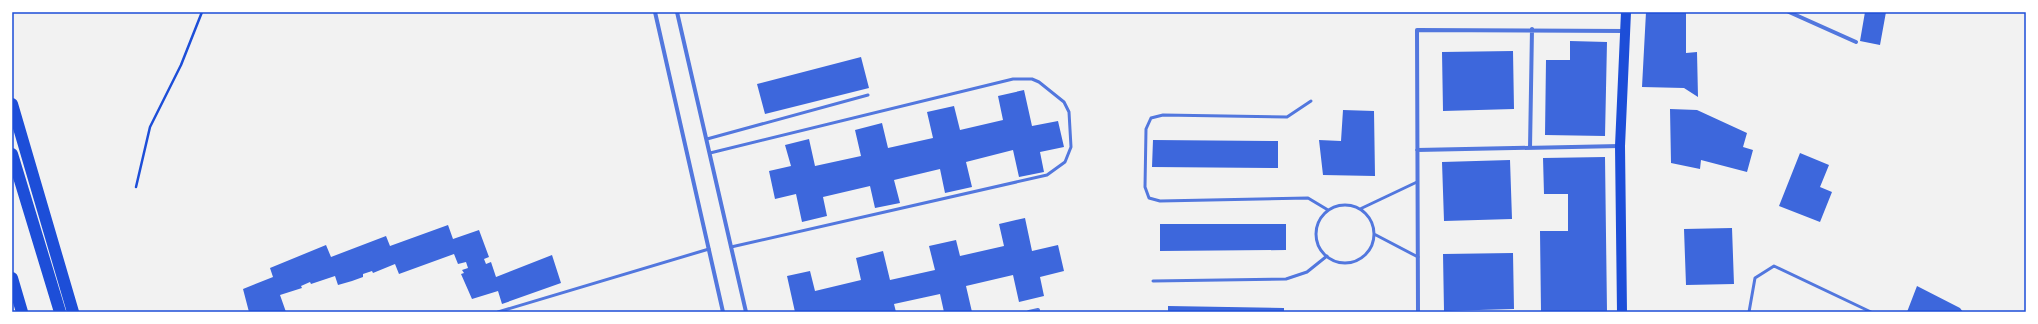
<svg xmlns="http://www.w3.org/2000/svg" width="2038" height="324" font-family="Barlow,sans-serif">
<rect width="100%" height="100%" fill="#f2f2f2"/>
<!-- building -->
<path fill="#3d67dc" d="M1646,12H1686V53L1697,52L1698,97L1684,88L1642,87Z
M1865,12H1886L1880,45L1860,41Z
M1570,41L1607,42L1605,136L1545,135L1546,60H1570Z
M1513,51L1514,109L1443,111L1442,52Z
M861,57L869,88L765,114L757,84Z
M1024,90L1032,126L1058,121L1064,147L1040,152L1044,172L1019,177L1013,150L966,162L972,187L945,193L940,169L894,180L900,203L875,208L870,186L823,197L827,216L802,222L796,194L775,199L769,171L791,166L785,145L809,139L815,166L861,156L855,130L882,123L888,148L933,138L927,112L954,106L960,130L1003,120L998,96Z
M1670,109L1697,110L1747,133L1743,147L1753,150L1747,172L1701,160L1700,169L1671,163Z
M1343,110L1374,111L1375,176L1323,175L1319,140L1341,141Z
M1153,140L1278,141V168L1152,167Z
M1800,153L1829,165L1820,187L1832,192L1820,222L1779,206Z
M1605,157L1607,312H1541L1540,231H1568V194H1544L1543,158Z
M1510,160L1512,219L1444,221L1442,162Z
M1025,218L1032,251L1058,245L1064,271L1040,277L1044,296L1019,302L1013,275L966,286L972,312H944L940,294L894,304L896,312H795L787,276L810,271L815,291L861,280L856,258L883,251L890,280L935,270L929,246L956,240L960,256L1004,246L999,224Z
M1160,224H1286V250L1160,251Z
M448,225L453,239L479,230L489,257L484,259L486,264L491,262L496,277L552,255L561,283L502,304L498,291L472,299L461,274L464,273L462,270L468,268L466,262L458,264L454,254L399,274L395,264L373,273L372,271L363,274V277L352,281L338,285L335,276L311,284L310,282L301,286L302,288L280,295L286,312H249L243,289L273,277L270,268L326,245L331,257L386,236L390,246Z
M1732,228L1734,284L1686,285L1684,229Z
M1513,253L1514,309L1444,311L1443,254Z
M1917,286L1960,308L1963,312H1907Z
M1168,306L1284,308V312H1168Z"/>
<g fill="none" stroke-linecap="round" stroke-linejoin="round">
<!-- path -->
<path stroke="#1d4ed8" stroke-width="2.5" d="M136,187L150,127L181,65L202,12"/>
<!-- service -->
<path stroke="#5277de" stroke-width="3" d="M1311,101L1287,117L1163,115L1151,118L1146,129L1145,187L1149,198L1160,201L1308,198L1328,210
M707,139L868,95
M710,153L1013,79H1032L1039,82L1064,102L1069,112L1071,147L1065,162L1047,175L731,247
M1316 234a29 29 0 1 1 58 0a29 29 0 1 1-58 0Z
M1360,209L1417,182
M1374,234L1418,257
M1153,281L1286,279L1307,272L1327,256
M498,312L709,249
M1749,312L1755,278L1774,266L1871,312"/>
<!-- minor -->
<path stroke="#5277de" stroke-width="4" d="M655,12L723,312
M677,12L746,312
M1789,12L1856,42
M1530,148L1532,29
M1417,150L1620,146
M1029,312L1038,310
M1418,312L1417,30L1625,31"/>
<!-- primary -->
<path stroke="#1d4ed8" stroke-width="10" d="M1622,312L1620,146L1626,12"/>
<!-- motorway -->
<path stroke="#1d4ed8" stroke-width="12" d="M12,104L73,312
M12,154L60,312
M12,278L22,312"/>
</g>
<!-- border -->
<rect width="2038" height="324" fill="none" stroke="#ffffff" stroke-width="26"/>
<rect x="13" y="13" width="2012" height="298" fill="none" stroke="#1d4ed8" stroke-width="1.5"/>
</svg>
